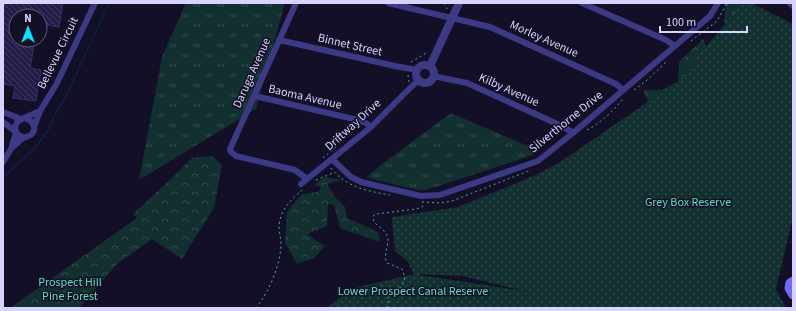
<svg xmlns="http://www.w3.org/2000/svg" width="796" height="311" font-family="'Source Sans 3',sans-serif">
<defs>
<pattern id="grass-tufts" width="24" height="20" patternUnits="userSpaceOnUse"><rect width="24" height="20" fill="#12302f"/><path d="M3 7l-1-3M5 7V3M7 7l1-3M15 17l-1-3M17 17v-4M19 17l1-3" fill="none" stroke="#344d4e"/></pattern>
<pattern id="forest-crowns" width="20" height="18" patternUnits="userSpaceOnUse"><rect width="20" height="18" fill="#12302f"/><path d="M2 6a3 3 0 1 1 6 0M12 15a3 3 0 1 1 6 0" fill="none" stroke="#344d4e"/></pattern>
<pattern id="park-dots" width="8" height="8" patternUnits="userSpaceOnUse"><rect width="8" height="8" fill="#12302f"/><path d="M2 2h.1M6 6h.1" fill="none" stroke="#344d4e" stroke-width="1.8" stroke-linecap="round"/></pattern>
<pattern id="building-back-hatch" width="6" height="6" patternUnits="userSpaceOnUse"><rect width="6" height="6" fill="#241b47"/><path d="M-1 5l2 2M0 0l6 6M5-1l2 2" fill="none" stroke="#433b63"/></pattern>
</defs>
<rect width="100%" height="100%" fill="#130f26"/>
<!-- grass -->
<path fill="url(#grass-tufts)" d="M186,3H285L256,109L139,180L162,57Z
M451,113L539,151L533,155L426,190H418L372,179L367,177L382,164Z"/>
<!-- forest -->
<path fill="url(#forest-crowns)" d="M726,3H739L745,12L735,49L724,21Z
M703,39L710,53L651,109L643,90H661L678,84L679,62Z
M212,156L222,165L214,208L182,259L152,239L117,264L79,308H10L137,218L133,214L174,176L192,158Z
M325,177L342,180L327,184L335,197L345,207L347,218L378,232L380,242L340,228L334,205L328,204L327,226L307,234L325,246L314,258L297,264L285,243L287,212L293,204L302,194L318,192L321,187L314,185Z"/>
<!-- park -->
<path fill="url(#park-dots)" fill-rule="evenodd" d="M743,3H751L793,24V217L776,289L786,308H327L350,289L414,274L408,262L395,251L392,217L458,207L536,175L560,162L645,104L655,95L685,77L698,56ZM420,274L462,276L525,291L420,275Z"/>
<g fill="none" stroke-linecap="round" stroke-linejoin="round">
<!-- stream -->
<path stroke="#0c2248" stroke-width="1.5" d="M3,177L28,155L38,144L48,130L56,113L67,94L109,3"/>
</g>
<!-- building -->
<path fill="url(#building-back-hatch)" stroke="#3b2d73" d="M3,3H63L59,27L40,24V16H16V40H35L30,68L41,70L36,101L13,98L15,86L3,84Z"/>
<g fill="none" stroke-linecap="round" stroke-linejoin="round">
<!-- path -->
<path stroke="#2fb8b0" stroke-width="1" stroke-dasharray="2 3" stroke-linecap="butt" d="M444,3L447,9
M691,41L717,21L727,3
M411,62L428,52
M408,75L409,82
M634,90L646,81L666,62
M587,130C602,122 613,111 624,98
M323,158L336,147
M331,168C346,187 367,191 390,195
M316,180L333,173
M422,202L440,203L452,201L531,170
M256,308C269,292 280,266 281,245C281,238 279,232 279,226C280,210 291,200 302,190
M388,308V298C397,289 410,285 402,269L387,263C382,254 392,241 386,234C383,229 378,226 374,222L373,216L376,214L416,209L422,207L425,204"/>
<!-- minor -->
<path stroke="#3d3a85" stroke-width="6" d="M296,3L230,149L231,152L236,156L295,170L307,179
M388,3L490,27L616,84L623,90
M582,3L666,40L675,46
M279,40L395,66L417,70
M433,76L467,83L564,127L573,133
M255,96L358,120L366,123L371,127
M3,112L21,119
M24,118L40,111
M3,122L15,131
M34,127L40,111L56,85L95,3
M11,149C15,145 19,141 23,138C26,137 29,137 32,134C38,127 31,119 24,118L17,122C13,130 16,136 24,137
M333,160L351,177L361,182L421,196L440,195L538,161L573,133L710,16L718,3
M3,162L11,149L16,133
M301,184L371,127L411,87L419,80"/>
<!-- tertiary -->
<path stroke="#3d3a85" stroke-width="8" d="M791,3L793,5
M416 74a9 9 0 1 1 18 0a9 9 0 1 1-18 0Z
M430,66L459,3"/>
<!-- secondary -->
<path stroke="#6f6bff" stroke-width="9" d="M793,281L790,283L789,288L793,295"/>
</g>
<g text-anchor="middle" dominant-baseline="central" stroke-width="3" stroke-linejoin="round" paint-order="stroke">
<!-- street labels -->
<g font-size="12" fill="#d9d4ff" stroke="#130f26">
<text transform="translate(544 39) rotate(24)">Morley Avenue</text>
<text transform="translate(350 45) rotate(13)">Binnet Street</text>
<text transform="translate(58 53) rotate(-64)">Bellevue Circuit</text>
<text transform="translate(252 73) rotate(-66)">Daruga Avenue</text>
<text transform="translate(509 90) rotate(24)">Kilby Avenue</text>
<text transform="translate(305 97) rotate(13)">Baoma Avenue</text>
<text transform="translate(566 122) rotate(-39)">Silverthorne Drive</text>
<text transform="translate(353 125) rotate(-42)">Driftway Drive</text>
</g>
<!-- park labels -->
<g font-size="12" fill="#5fe0c0" stroke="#130f26">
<text x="688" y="202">Grey Box Reserve</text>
<text x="70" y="282">Prospect Hill<tspan x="70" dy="14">Pine Forest</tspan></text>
<text x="413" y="291">Lower Prospect Canal Reserve</text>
</g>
</g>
<!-- border -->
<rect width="796" height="311" fill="none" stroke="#d9d4ff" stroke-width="8"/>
<!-- north arrow -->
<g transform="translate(28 28)"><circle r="19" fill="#130f26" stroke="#625e7d"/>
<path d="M0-3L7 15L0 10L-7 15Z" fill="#00e5ff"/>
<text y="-6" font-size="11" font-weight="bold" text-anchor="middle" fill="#d9d4ff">N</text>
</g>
<!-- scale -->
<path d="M660 26v6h87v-6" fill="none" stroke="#d9d4ff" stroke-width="2"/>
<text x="666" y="26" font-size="12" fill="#d9d4ff" stroke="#130f26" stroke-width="3" paint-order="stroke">100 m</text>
</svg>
